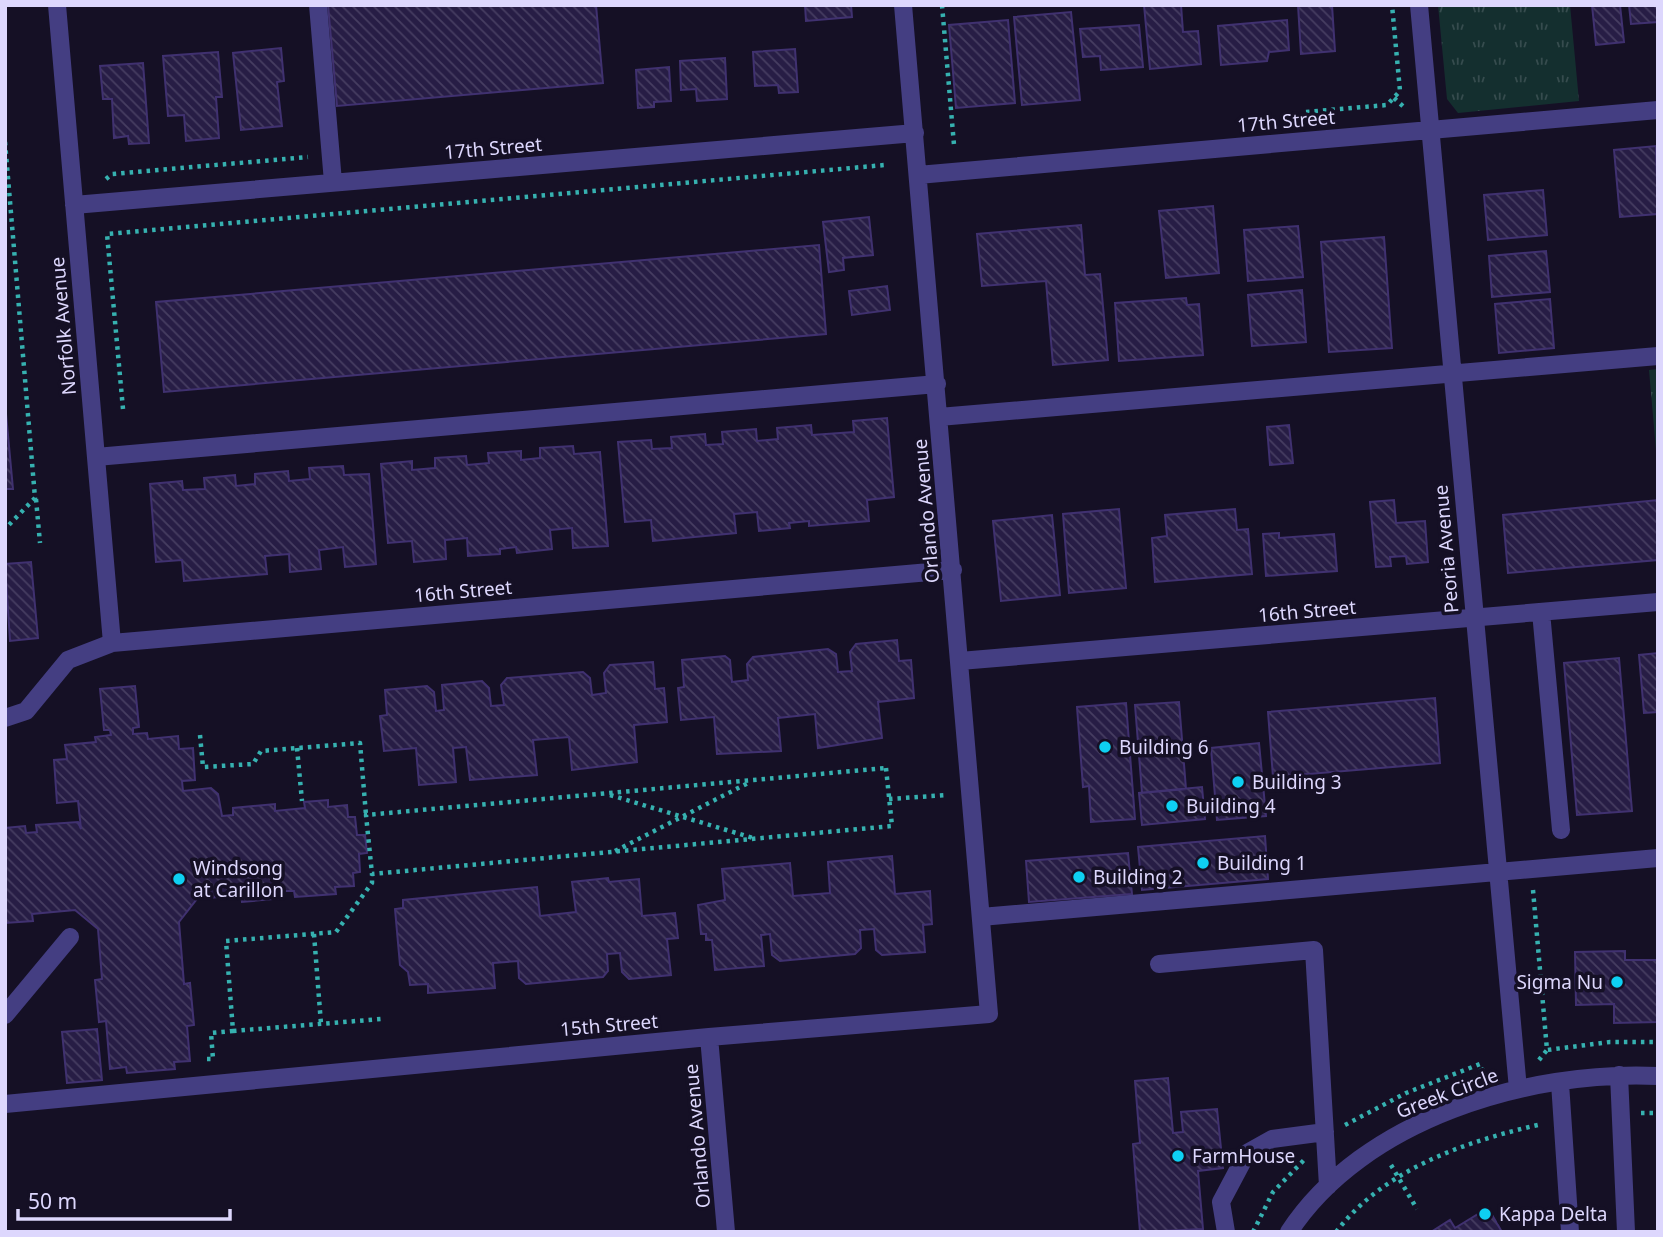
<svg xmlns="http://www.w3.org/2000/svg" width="1663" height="1237" font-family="'Noto Sans',sans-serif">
<defs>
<pattern id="grass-tufts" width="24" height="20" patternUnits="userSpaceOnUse" patternTransform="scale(1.75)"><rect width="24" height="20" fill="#142f2f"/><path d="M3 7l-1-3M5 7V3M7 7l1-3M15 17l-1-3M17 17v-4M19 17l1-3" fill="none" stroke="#364c4e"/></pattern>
<pattern id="building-back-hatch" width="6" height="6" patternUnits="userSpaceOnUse" patternTransform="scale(1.75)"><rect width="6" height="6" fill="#271d45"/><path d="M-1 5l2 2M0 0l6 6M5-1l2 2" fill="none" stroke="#463d61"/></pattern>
</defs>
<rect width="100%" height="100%" fill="#151025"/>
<!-- grass -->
<path fill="url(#grass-tufts)" d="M1438,5H1570L1579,101L1458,113L1447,99Z
M1658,369V473L1649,370Z"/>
<!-- building -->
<path fill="url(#building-back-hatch)" stroke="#403170" stroke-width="2" d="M328,5H596L603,83L337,106Z
M805,5H851L852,17L806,21Z
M1144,5H1181L1183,32L1198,31L1201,64L1150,69Z
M1298,5H1332L1335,51L1301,54Z
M1592,5H1620L1624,42L1596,45Z
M1629,5H1658V22L1631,24Z
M1071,12L1080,100L1022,105L1014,17Z
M1008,20L1015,103L956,108L949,25Z
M1287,20L1289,50L1269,52L1267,61L1221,65L1218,26Z
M1139,25L1143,67L1101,70L1100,56L1083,57L1080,29Z
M281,48L284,81L277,82L282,126L241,130L233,53Z
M795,49L798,92L779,93L778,85L755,86L753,52Z
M218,52L222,97H216L219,138L186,141L184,115L168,116L163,56Z
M725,58L727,99L697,101L696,89L681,90L680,61Z
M143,63L149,143L129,144L128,136L114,138L112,99H103L100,66Z
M669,67L671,101L654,102V107L638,108L636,70Z
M1656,146L1658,214L1620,217L1614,150Z
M1543,190L1547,235L1488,240L1484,195Z
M1213,206L1219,273L1166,278L1159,211Z
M869,217L873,255L843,258L844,270L829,272L823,222Z
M1081,225L1085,275L1100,274L1108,360L1053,365L1046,281L982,286L977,234Z
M1298,226L1303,277L1248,281L1244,230Z
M1384,237L1392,348L1329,352L1321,242Z
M819,245L826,334L164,392L156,302Z
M1546,251L1550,292L1492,297L1489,256Z
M887,286L890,310L852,315L849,291Z
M1302,290L1306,342L1252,346L1248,295Z
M1186,298L1187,305L1199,304L1203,355L1119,361L1115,303Z
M1550,299L1554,348L1499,353L1495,304Z
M5,403L13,489H5Z
M887,418L894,497L867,500L869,521L809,526V521L789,523L790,528L759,531L757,512L734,514L736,533L653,541L651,520L625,522L618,442L651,440L652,449L672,448L671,437L705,434L706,445L723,444L722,432L756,429L757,441L778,439L777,428L811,425L812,435L854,432L853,421Z
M1289,425L1293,463L1270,465L1267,427Z
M573,446L574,454L600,452L608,546L573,548L572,528L550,530L552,549L517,553L516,547L500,549V554L468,556L467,538L445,540L446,559L414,562L412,541L388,543L381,464L412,461V470L435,468V458L466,456L467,465L489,463L488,453L521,451V460L540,458V448Z
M343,466L344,475L369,474L376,564L345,567L343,547L319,550L321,569L290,572L289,554L265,556L267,574L184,581L182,560L156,562L150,484L182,481L183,490L205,489L204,478L235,475L236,486L255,484V474L288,471L289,481L310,479L309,468Z
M1394,500L1396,523L1425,521L1428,562L1407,564L1406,556L1390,557L1391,566L1376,567L1370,502Z
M1658,500V560L1508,573L1503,515Z
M1119,509L1126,588L1069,593L1063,514Z
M1235,509L1237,530L1248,529L1252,574L1155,582L1152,538L1167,536L1165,515Z
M1052,515L1060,595L1001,601L993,521Z
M1279,533V538L1334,534L1337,571L1266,576L1263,534Z
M31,562L38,638L10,641L5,564Z
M897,640L899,661L911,660L914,698L878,702L882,738L818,748L815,714L778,718L781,751L717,754L714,717L681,720L678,688L684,687L682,660L725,656L730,660L732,682L748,680L747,664L753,657L828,649L836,654L838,672L852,671L850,652L856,644Z
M1658,653V712L1644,713L1639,655Z
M1619,658L1632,811L1577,815L1564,663Z
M653,662L655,689L664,688L667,722L634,725L637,762L572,770L569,737L533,740L537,775L470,780L466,747L453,748L456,782L419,785L416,748L384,751L380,716L387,715L385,690L427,686L434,692L436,711L444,710L442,685L482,681L489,688L491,706L504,705L501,685L507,678L583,672L590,678L592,695L606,693L604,673L610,665Z
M135,686L139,727L133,728V734L147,733L148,739L178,736L179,749L193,748L195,780L182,781L183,791L211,788L218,794L222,816L233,815V808L275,804V811L305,808L304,802L328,800V807L347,805L348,817H355L357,835H365L367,853L359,854L360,872L353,873L354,886L335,887L336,894L295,897L294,891H283V898L242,902L241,895L197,899L179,922L184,984L190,983L194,1025L187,1026L190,1061L174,1062L175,1069L127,1073L126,1067L110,1069L106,1021L99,1022L95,980L102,979L98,929L75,910L32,914L33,921L5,923V828L25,826L26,833L37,832L36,825L78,822L81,829L78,801L57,803L54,760L67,759L65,745L96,742L95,737L111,735L110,730H104L100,689Z
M1435,698L1440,763L1273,777L1268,712Z
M1179,702L1186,789L1142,793L1135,705Z
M1126,703L1135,819L1091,822L1089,786L1083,787L1077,707Z
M1259,743L1266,816L1217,820L1211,748Z
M1202,787L1205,819L1142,825L1139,793Z
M1265,836L1268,879L1142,890L1138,847Z
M1128,853L1132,894L1029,902L1026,861Z
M892,856L895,894L930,891L932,924L923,925L925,952L882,955L876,950L874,929L860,930L861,948L855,954L780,961L772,955L770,934L761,935L764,966L715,970L712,940H706V934H701L698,905L725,900L722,869L790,863L793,896L830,893L828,862Z
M608,878L609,882L639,879L642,916L675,913L678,938L667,939L671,975L629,979L622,972L620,953L607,954L608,971L603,977L526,984L519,978L518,961L493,963L495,988L428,993V984L410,985L408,972L400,965L395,909L403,908V900L537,887L540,916L576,912L572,882Z
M1625,951V960H1658V1022L1614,1023V1004L1576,1005L1575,952Z
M97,1029L102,1080L67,1083L62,1032Z
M1168,1078L1173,1133L1183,1132L1181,1112L1217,1109L1223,1168L1198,1171L1203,1229L1140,1232L1133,1144L1140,1143L1135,1081Z
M1488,1208L1502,1232H1431L1450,1220L1455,1228Z"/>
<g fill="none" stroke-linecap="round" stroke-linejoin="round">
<!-- path -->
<path stroke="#36b1b0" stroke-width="4.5" stroke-dasharray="3.5 5" stroke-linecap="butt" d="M942,5L954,145
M1394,98L1406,109
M1306,112L1387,105L1400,91L1392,5
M5,142L35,498L5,529
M106,179L112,174L308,157
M123,409L107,234L885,165
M36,499L40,543
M200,735L203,767L253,764L261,751L360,743L366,815
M297,748L302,801
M886,768L892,826L372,874L366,815Z
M610,795L753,838
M889,799L947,795
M615,851L750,782
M1533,890L1547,1050L1610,1042H1658
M314,934L321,1024
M233,1031L381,1019
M207,1059H213L211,1033L233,1031L226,941L336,932L372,883V874
M1539,1060L1547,1050
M1641,1113H1658
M1345,1125L1406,1093L1480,1064L1481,1069L1489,1073
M1391,1165L1417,1209
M1253,1232L1273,1192L1304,1160
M1336,1232C1385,1168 1467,1141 1542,1124"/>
<!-- minor -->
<path stroke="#443e82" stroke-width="18" d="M57,5L112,643
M318,5L333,182
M1419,5L1518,1089
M918,175L1658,110
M74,205L915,133
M939,417L1658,356
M96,457L937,384
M1541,612L1561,830
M960,661L1658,602
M5,718L26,711L68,660L112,643L953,570
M981,917L1658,858
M1159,964L1314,950L1328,1186
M5,1015L70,937
M709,1037L726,1232
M1619,1075L1626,1232
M1560,1083L1570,1232
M5,1104L709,1037L989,1014L903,5
M1226,1232L1221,1202L1247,1153L1272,1139L1325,1132
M1289,1232C1363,1119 1528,1070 1658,1076"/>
</g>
<!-- markers -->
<g fill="#0ed0f2" stroke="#151025" stroke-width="2.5">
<circle cx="1105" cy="747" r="7"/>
<circle cx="1238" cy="782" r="7"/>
<circle cx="1172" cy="806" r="7"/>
<circle cx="1203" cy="863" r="7"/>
<circle cx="1079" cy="877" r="7"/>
<circle cx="179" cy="879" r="7"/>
<circle cx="1617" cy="982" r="7"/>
<circle cx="1178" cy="1156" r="7"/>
<circle cx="1485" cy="1214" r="7"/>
</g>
<g text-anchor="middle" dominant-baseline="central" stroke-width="7" stroke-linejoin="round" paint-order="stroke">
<!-- street labels -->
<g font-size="19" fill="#ddd7fd" stroke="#151025">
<text transform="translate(1286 121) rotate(-5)">17th Street</text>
<text transform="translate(493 148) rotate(-5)">17th Street</text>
<text transform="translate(63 326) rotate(-95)">Norfolk Avenue</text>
<text transform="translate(926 511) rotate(-95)">Orlando Avenue</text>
<text transform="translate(1446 549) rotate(-95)">Peoria Avenue</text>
<text transform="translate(463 591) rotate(-5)">16th Street</text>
<text transform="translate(1307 611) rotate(-5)">16th Street</text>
<text transform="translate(609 1025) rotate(-5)">15th Street</text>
<text transform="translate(1447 1093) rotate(-21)">Greek Circle</text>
<text transform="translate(697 1136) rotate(-95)">Orlando Avenue</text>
</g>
<!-- poi labels -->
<g font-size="19" fill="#ddd7fd" stroke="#151025" text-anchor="start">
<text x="1119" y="747">Building 6</text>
<text x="1252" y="782">Building 3</text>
<text x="1186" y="806">Building 4</text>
<text x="1217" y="863">Building 1</text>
<text x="193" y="868">Windsong<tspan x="193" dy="22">at Carillon</tspan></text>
<text x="1093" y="877">Building 2</text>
<text x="1603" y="982" text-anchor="end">Sigma Nu</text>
<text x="1192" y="1156">FarmHouse</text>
<text x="1499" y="1214">Kappa Delta</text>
</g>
</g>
<!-- border -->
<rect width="1663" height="1237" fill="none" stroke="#ddd7fd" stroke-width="14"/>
<!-- scale -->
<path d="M18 1209v10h212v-10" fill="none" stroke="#ddd7fd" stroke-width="3.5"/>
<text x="28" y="1209" font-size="21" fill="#ddd7fd" stroke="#151025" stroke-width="5" paint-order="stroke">50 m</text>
</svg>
